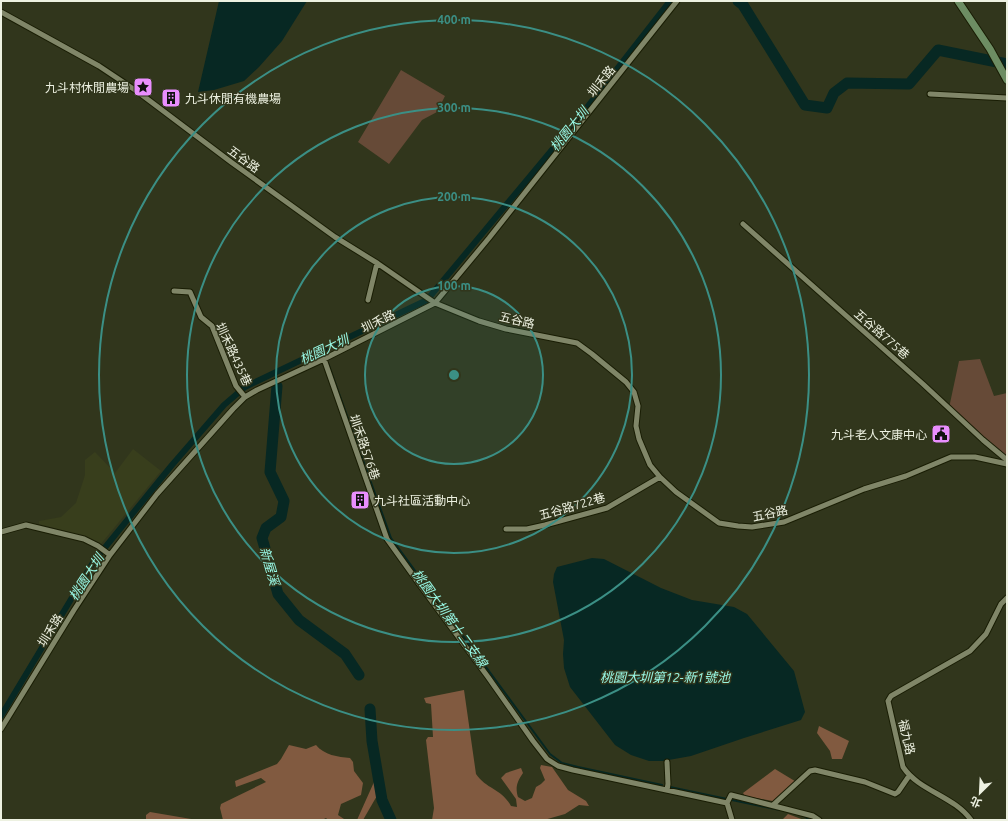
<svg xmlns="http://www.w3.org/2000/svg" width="1008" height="821" font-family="Ubuntu,'Noto Sans TC',sans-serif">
<rect width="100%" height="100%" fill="#31361c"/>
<!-- built -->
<path fill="#383e1c" d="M133,449L161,471L100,545L76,534L39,524V521L61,517L76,503L85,475V460L95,452L115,473Z"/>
<!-- green -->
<path fill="#664a37" d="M401,70L445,96L437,112L422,120L389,164L358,142Z
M980,359L994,396L1007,393V457L949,408L959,361Z"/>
<!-- forest -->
<path fill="#815a40" d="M464,690L476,774C486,789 502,789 511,806L517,807L516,799L501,778L506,773L521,768L523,773C517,782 515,787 518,797L525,801L532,798L536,787L541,784L545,780L540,768L541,765L552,767L568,790L586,801L589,806L579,805L565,814L544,820H432L434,808L426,740L428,737H433L431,704L426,703L424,698Z
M819,726L849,741L842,759H832L830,751L817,733Z
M289,745L306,749L316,745C324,755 338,757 350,758L353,762L354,771L363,783L361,795L341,804L338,815L344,819L343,820H328L326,818L322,820H223L220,808L221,804L266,782L261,778L236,787L235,781L277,764L281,759Z
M775,769L798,783L778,802L745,796L743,793Z
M374,782L378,794L363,820H357Z
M150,812L197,820H146V815Z
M788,814L804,820H782Z"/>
<!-- water -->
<path fill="#072823" d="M219,1H307L282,41L259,67L244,81L214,90L198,92Z
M592,558L604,559L661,588L692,600L734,607L747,614L794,671L805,712L801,720L744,738L691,756L663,761H649L631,755L615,745L570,687L564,668L563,654L564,640L553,582L554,574L557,567Z"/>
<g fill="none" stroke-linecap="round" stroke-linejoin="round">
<!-- stream -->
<path stroke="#072823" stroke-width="2" d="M323,350L326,356
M328,363L391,538L550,754L562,763L578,767L662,785
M670,787L780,810
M802,815L810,820"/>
<!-- canal -->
<path stroke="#072823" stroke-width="6" d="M1,716L94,561L172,465L224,405L245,387L427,300L581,115L670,1"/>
<!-- river -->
<path stroke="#072823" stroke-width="11" d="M738,1L743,5L805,105L827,108L834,93L847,83L909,84L938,50L1007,64
M277,386L270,472L284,501L281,517L266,528L262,538L278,594L299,620L345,654L359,675
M370,709L372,741L382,800L391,820"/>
<defs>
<path id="street" d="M1,12L99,66L138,92L231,162L335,237L377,263L435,303L479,321L506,329L577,343L592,354L626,382L634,392L638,406L636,426L639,439L650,465L660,477L676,492L719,523L738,526L752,527L784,522L864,489L906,476L951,457H975L1007,464
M930,94L1007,98
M743,224L923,384L983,440L1007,460
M174,291L190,292L201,317L212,326L236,386L245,397
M368,300L377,263
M324,359L387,539L420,585L488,677L533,741L547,759L558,766L573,770L727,803
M506,529H527L545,525L607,508L660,477
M1,532L26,525L84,539L98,546L110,555
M1,729L74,610L110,555L157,494L233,409L245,397L257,390L324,359L435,303L489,238L677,1
M667,762L668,784L667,790
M727,803L731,795L813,816L819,820
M727,803L732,820
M773,805L810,771L815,770L865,782L895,794L898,792L909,776
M971,820C954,796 919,791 903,767L888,701L891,696L970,651L986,634L1001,604L1007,598"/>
<path id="secondary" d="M958,1L990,49L1007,80"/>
</defs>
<!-- street casing -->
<use href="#street" stroke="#191d04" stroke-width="7"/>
<!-- secondary casing -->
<use href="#secondary" stroke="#191d04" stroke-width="9"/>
<!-- street -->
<use href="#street" stroke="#808668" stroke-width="5"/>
<!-- secondary -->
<use href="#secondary" stroke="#6d8d63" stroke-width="7"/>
</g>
<!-- distance rings -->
<circle cx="454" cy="375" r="89" fill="#3b8f85" fill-opacity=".12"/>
<g fill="none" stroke="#3b8f85" stroke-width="2">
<circle cx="454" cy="375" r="89"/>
<circle cx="454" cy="375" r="178"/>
<circle cx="454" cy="375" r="267"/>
<circle cx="454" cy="375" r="355"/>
</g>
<!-- icons -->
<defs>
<symbol id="sight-square" viewBox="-11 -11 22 22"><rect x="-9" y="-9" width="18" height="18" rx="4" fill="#e98efe" stroke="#31361c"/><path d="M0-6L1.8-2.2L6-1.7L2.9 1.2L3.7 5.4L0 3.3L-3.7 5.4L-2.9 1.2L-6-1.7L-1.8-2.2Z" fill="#111"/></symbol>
<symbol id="building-square" viewBox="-11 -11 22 22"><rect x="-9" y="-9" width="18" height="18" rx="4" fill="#e98efe" stroke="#31361c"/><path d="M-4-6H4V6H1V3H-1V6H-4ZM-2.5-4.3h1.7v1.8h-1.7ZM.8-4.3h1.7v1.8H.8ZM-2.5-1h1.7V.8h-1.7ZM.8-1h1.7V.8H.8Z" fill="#111"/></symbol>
<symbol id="civic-square" viewBox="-11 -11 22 22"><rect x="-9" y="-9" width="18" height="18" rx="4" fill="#e98efe" stroke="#31361c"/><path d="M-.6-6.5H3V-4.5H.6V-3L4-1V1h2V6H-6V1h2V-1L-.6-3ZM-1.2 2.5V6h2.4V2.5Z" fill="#111"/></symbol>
</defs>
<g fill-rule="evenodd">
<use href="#sight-square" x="132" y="76" width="22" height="22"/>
<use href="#building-square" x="160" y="87" width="22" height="22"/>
<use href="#civic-square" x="930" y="423" width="22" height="22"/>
<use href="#building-square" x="349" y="489" width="22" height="22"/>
</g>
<g text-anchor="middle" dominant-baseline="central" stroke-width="3" stroke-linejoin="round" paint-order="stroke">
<!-- street labels -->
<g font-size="12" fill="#edf1e1" stroke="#31361c">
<text transform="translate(601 81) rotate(-51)">圳禾路</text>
<text transform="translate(244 159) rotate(36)">五谷路</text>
<text transform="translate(517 320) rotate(13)">五谷路</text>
<text transform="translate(378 321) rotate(-26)">圳禾路</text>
<text transform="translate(882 334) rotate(41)">五谷路775巷</text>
<text transform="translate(234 354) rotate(65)">圳禾路435巷</text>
<text transform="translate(365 447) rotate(71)">圳禾路576巷</text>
<text transform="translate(572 506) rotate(-16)">五谷路722巷</text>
<text transform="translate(770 513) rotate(-12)">五谷路</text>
<text transform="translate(50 630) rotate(-58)">圳禾路</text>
<text transform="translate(907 737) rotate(77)">福九路</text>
</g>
<!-- poi labels -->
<g font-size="12" fill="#edf1e1" stroke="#31361c" text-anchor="end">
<text x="129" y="87">九斗村休閒農場</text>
<text x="185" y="98" text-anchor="start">九斗休閒有機農場</text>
<text x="927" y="434">九斗老人文康中心</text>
<text x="374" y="500" text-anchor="start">九斗社區活動中心</text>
</g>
<!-- water labels -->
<g font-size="13" font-style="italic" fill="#98f8e5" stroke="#31361c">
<text transform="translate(569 129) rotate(-51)">桃園大圳</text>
<text transform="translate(324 349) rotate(-25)">桃園大圳</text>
<text transform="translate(270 566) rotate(74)">新屋溪</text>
<text transform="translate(86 577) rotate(-57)">桃園大圳</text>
<text transform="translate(450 618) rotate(54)">桃園大圳第十二支線</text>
<text x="665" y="677">桃園大圳第12-新1號池</text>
</g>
</g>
<circle cx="454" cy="375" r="6" fill="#3b8f85" stroke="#31361c" stroke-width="2"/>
<g font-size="12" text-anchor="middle" font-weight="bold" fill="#3b8f85" stroke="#31361c" stroke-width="3" stroke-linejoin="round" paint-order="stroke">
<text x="454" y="24">400 m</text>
<text x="454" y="112">300 m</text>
<text x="454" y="201">200 m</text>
<text x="454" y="290">100 m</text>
</g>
<!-- border -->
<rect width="1008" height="821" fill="none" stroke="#edf1e1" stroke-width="4"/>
<!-- north arrow -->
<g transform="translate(980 793) rotate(204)" stroke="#31361c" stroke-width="3" paint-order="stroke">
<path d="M0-3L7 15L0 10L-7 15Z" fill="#edf1e1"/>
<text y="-6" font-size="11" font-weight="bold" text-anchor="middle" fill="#edf1e1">北</text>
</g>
</svg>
